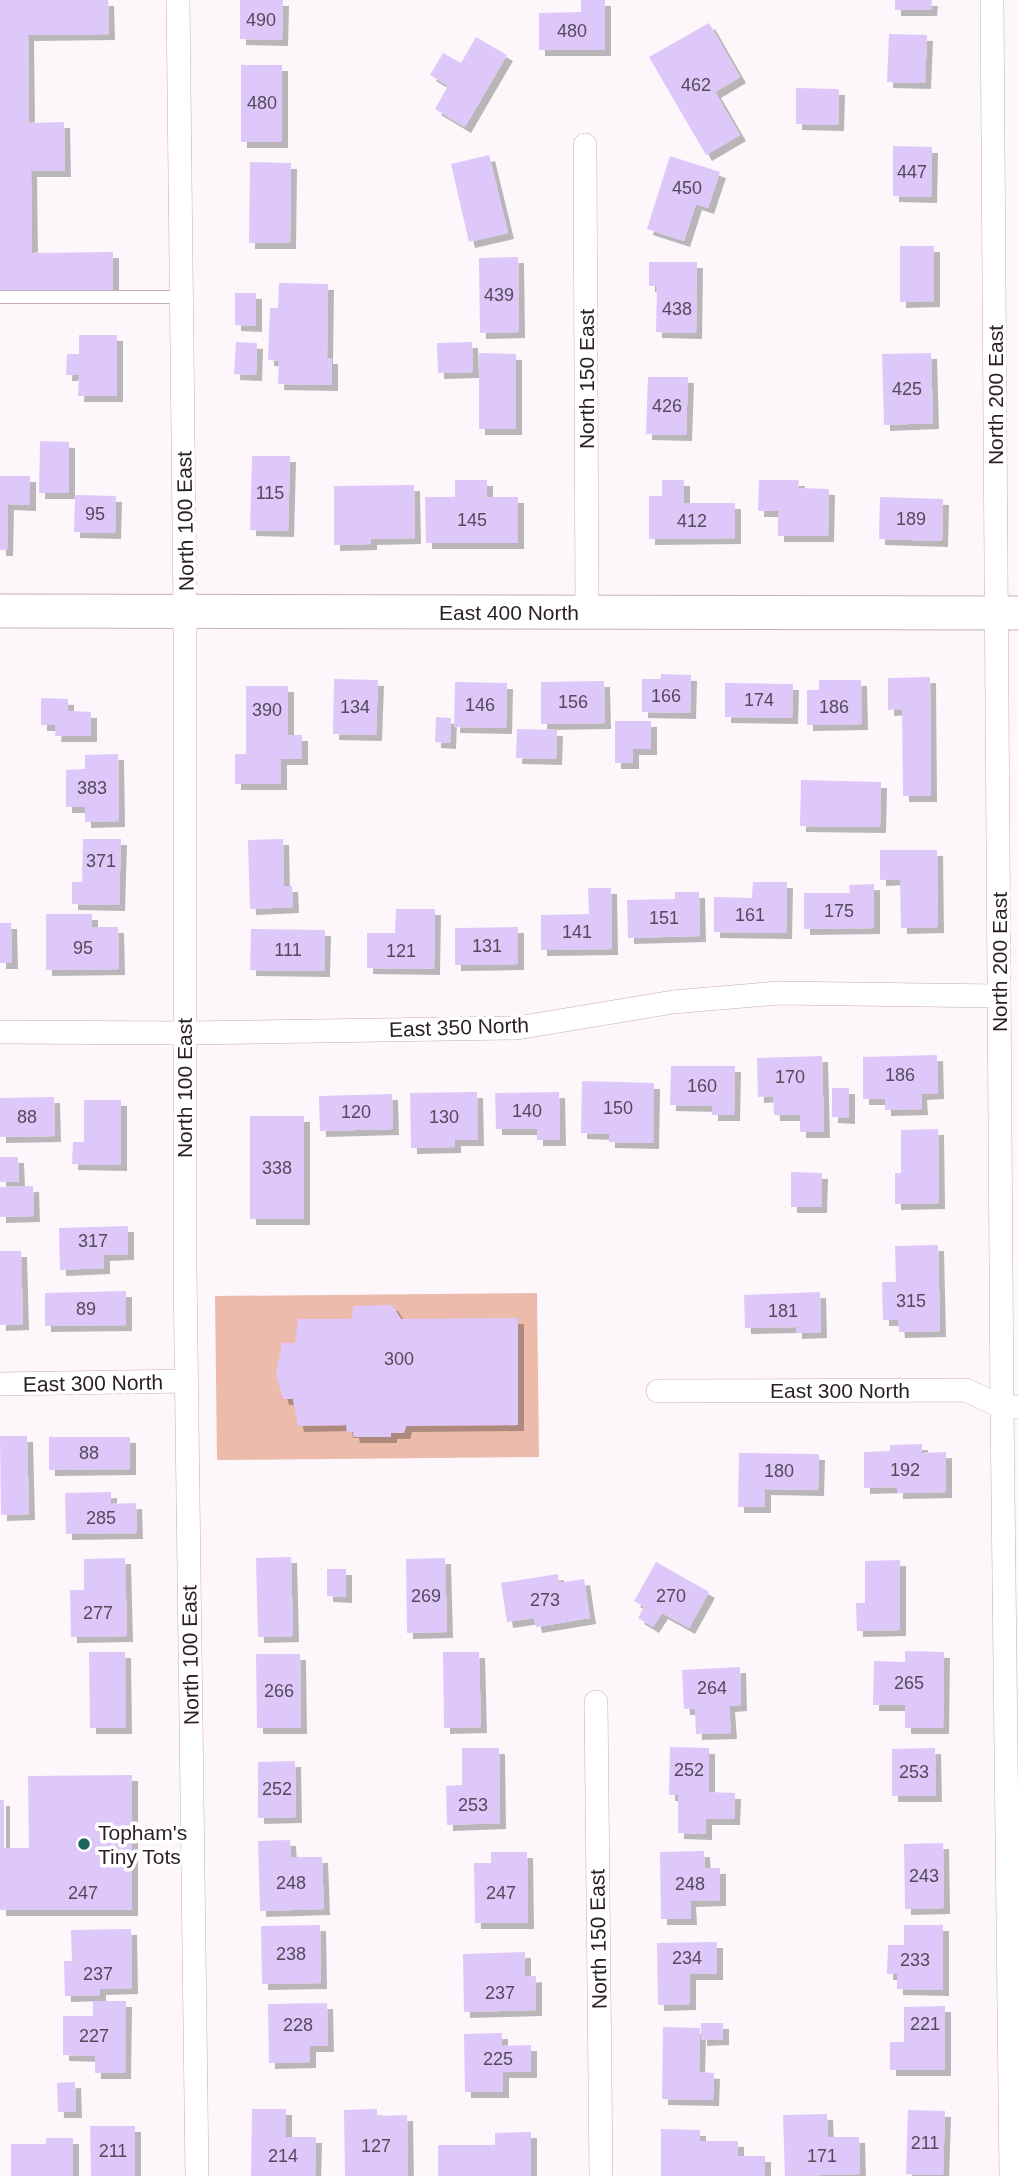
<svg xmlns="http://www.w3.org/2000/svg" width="1018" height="2176" font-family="Helvetica,sans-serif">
<defs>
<filter id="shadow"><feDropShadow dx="6" dy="6" stdDeviation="0" flood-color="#0004"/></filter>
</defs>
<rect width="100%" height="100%" fill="#fdf7fb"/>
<!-- green -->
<path fill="#ecbbac" d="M537,1293L539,1457L217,1460L215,1296Z"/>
<!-- building -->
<path fill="#dec7f9" filter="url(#shadow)" d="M0,0H108L109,34L28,35L29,123L64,122L65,171H31L32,253L113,252V291L0,292Z
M240,0H283L282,40L240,39Z
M581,0H605V50H539V13L581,12Z
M895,0H932L931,10H895Z
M709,23L740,77L715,92L740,135L706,155L649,57Z
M889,34L927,35L925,83L887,82Z
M476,37L507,55L465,127L435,109L448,86L430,75L443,53L461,63Z
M241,65H282V142H241Z
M796,88L839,89L838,125L796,124Z
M893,146L932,147L931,197L893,196Z
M489,155L508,233L469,242L451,164Z
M670,156L720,172L708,208L696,204L684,241L647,229Z
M250,162L291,163L290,243H249Z
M900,246H934V301L900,302Z
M518,257L519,332L480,333L479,258Z
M649,262H697L696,333L656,332L657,286H649Z
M279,283L328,284L327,358H332V385L278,384L279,361L268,360L270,308H278Z
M235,293H256V326L235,325Z
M79,335H117V396H78L79,375H66L67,354H79Z
M236,342L257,343L256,375L234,374Z
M472,342L473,372L438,373L437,343Z
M479,353L516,354V429H479Z
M931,353L933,423L884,425L882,354Z
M648,377H688L686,435L646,434Z
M40,441L69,442V493H39Z
M252,456H290L288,531L250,530Z
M0,476H30V505L8,504L7,550H0Z
M455,480H487V497H518V543H426L425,497H455Z
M662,480H684V503H735V538L649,539V496H662Z
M759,480H799L798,488L829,489L828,536H778V511H758Z
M414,485L415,538L371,539V544L334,545V486Z
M75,495L116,496L115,533L74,532Z
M880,497L943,499L942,541L879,539Z
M661,674L691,675L690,713L642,712V679H661Z
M930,677L931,796H903L902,709L888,710V678Z
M334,679L378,680L376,735L333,734Z
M819,680H861L862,724L807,725V690H819Z
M604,681L605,723L541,724V682Z
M455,682L507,683L506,728L454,727Z
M725,683L793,684L792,718L725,717Z
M246,686H288V735H302V759H281V784H235V754H246Z
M41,698L68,699V711L91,712V736H55L56,725H41Z
M436,717L451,718L450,743L435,742Z
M615,721H651V749H633V763H615Z
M517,729L557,730L556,759L516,758Z
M118,754L119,821L85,822V807H66V770L85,769V755Z
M801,780L881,782L880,827L800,826Z
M83,839H121L119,905L72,904V882H82Z
M283,839L284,886H292L293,907L250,909L248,840Z
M880,850H937L938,927L901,928L900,879L880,880Z
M753,882H787L786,933L714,932V897L752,898Z
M874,884V928L804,929V893H850L849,885Z
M588,888H611L612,949L541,950V915L589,914Z
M675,892H699L700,936L628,938L627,900L675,899Z
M396,909H435L434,969L367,968V933H395Z
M46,914H92V927H118L119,969L46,970Z
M0,923H11L12,963H0Z
M518,927V964L455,965V928Z
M251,929L325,930L324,971L250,970Z
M937,1055L938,1093L921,1094L922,1109L885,1110V1099H863V1057Z
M822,1056L824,1132H800V1115H774L773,1096L758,1097L757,1058Z
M671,1066H735L734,1115H712V1106L670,1105Z
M582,1081L654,1083L653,1143L609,1142V1134L581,1133Z
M832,1088H849V1118L832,1117Z
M477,1092L478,1140H455V1147L411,1148L410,1093Z
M559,1092L560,1140H537V1129H496L495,1093Z
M392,1094L393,1129L320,1131L319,1096Z
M54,1097L55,1136L0,1137V1098Z
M84,1100H121V1165L72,1164L73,1142H84Z
M250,1116H304V1219H250Z
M938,1129L939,1203L895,1204V1173H901V1130Z
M0,1157H18L19,1182H0Z
M791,1172L822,1173L821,1207H791Z
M33,1186L34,1216L0,1217V1187Z
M128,1226V1254L104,1255V1268L60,1270L59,1228Z
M938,1245L940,1331L899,1332L898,1320H883L882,1282H896L895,1246Z
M0,1251H21L23,1324L0,1325Z
M126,1291V1325L45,1326V1293Z
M820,1292L821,1332L796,1333V1327L745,1328L744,1295Z
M392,1305L401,1319L518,1318V1425L406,1426L404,1433H391V1437H354L353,1432H347L346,1425L298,1426L293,1399H283L276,1374L282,1343H295L298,1319H351L354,1306Z
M0,1436H27L29,1514L1,1515Z
M49,1437H130V1469L49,1470Z
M922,1444V1453L946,1452V1492L897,1493V1487L864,1488V1452L890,1451V1445Z
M739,1453L819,1454L818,1490L765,1489V1507H738Z
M111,1492V1504L136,1503L137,1533L66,1534L65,1493Z
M291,1557L293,1636L258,1637L256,1558Z
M125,1558L127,1636L71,1637L70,1590H84V1559Z
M445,1558L447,1632L407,1633L406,1559Z
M900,1560V1630L857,1631L856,1603H865V1561Z
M656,1562L709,1592L689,1628L662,1613L653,1627L638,1618L644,1607L634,1601Z
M327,1569H346V1597L327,1596Z
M558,1574L559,1583L584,1579L590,1618L536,1627L534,1618L507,1622L501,1583Z
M905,1651L944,1652L943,1728H905V1705H873L874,1661L905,1662Z
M89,1652H125L126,1728H90Z
M443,1652H479L481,1727L444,1728Z
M256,1654H300L301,1728H257Z
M740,1667L741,1705L729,1706L731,1733L696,1734L695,1709H684L682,1670Z
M670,1747L709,1748V1792L735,1793L734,1819H706V1834L678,1833V1795H669Z
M462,1748H499L500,1823L447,1825L446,1786L462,1785Z
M935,1748L936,1796H892V1749Z
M295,1761L296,1817L258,1818V1762Z
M132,1775V1910H0V1800H4V1848H29L28,1776Z
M290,1840L291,1857H322L324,1909L260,1911L258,1841Z
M943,1843L944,1908L905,1909L904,1844Z
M704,1851L705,1868H720V1900L690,1901L691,1919H661L660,1852Z
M491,1852H527L528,1923H475L474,1863H491Z
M320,1925L321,1983L262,1984L261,1926Z
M904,1925H943V1990L897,1989V1974H887L888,1945H904Z
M131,1929L132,1988L100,1989V1995L65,1996L64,1961H72L71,1930Z
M717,1942V1974H690V2004L658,2005L657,1943Z
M525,1952V1977L536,1976V2010L464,2012L463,1954Z
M93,2001H126L125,2073H95V2056L63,2055V2016H93Z
M327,2003L328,2046H310V2062L269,2063L268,2004Z
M945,2006V2070H890V2042H904V2007Z
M701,2023H723V2039L701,2040Z
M663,2027L700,2028L699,2072L714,2073L713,2100L662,2099Z
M502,2033V2046L531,2045V2072H503V2092H465L464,2034Z
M75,2082L76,2112H58L57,2083Z
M252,2109H286V2137H316L315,2176H251Z
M377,2109V2116L407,2115L408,2176H345L344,2110Z
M908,2110L945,2111L943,2175L906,2174Z
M827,2114L828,2137H859L860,2174L785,2176L783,2115Z
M90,2126H135V2176H91Z
M661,2129L700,2130V2141H738V2156H765V2176H661Z
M531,2132V2176H438V2145H495V2133Z
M46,2138H73V2176H11V2144H46Z"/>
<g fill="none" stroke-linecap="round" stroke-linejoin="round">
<defs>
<path id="lane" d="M0,297H182"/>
<path id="street" d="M178,0L185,611V1270L197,2176
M992,0L1002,1407L1011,2176
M585,145L587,612
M0,1032L184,1033L517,1028L673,1002L778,993L999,996
M0,1384L186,1381
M658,1391L966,1390L1002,1407H1015
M596,1702L601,2176"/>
<path id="secondary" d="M0,611L1018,613"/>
</defs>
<!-- lane casing -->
<use href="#lane" stroke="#c7abbf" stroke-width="14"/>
<!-- street casing -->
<use href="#street" stroke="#c7abbf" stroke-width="24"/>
<!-- secondary casing -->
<use href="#secondary" stroke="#c7abbf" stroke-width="35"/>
<!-- lane -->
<use href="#lane" stroke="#fff" stroke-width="12"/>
<!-- street -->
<use href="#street" stroke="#fff" stroke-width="23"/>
<!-- secondary -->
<use href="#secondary" stroke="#fff" stroke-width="33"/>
</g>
<!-- markers -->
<circle fill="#1a655d" stroke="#fff" stroke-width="2.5" cx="84" cy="1844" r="7"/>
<g text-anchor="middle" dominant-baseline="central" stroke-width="7" stroke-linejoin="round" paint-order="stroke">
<!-- number labels -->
<g font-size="18" fill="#57495c">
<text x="261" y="20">490</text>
<text x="572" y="31">480</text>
<text x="696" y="85">462</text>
<text x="262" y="103">480</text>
<text x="912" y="172">447</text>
<text x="687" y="188">450</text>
<text x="499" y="295">439</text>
<text x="677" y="309">438</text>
<text x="907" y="389">425</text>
<text x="667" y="406">426</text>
<text x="270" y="493">115</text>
<text x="95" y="514">95</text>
<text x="911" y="519">189</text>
<text x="472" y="520">145</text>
<text x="692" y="521">412</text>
<text x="666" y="696">166</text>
<text x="759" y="700">174</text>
<text x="573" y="702">156</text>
<text x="480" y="705">146</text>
<text x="355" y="707">134</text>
<text x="834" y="707">186</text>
<text x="267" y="710">390</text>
<text x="92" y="788">383</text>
<text x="101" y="861">371</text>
<text x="839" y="911">175</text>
<text x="750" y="915">161</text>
<text x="664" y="918">151</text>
<text x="577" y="932">141</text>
<text x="487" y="946">131</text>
<text x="83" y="948">95</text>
<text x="288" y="950">111</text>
<text x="401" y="951">121</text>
<text x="900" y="1075">186</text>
<text x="790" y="1077">170</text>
<text x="702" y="1086">160</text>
<text x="618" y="1108">150</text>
<text x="527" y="1111">140</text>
<text x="356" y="1112">120</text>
<text x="27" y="1117">88</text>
<text x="444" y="1117">130</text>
<text x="277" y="1168">338</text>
<text x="93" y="1241">317</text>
<text x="911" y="1301">315</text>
<text x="86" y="1309">89</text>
<text x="783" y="1311">181</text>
<text x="399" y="1359">300</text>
<text x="89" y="1453">88</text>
<text x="905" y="1470">192</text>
<text x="779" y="1471">180</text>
<text x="101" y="1518">285</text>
<text x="426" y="1596">269</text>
<text x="671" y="1596">270</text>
<text x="545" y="1600">273</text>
<text x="98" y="1613">277</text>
<text x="909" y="1683">265</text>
<text x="712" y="1688">264</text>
<text x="279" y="1691">266</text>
<text x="689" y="1770">252</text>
<text x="914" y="1772">253</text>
<text x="277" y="1789">252</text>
<text x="473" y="1805">253</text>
<text x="924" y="1876">243</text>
<text x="291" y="1883">248</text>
<text x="690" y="1884">248</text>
<text x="83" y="1893">247</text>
<text x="501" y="1893">247</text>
<text x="291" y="1954">238</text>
<text x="687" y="1958">234</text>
<text x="915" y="1960">233</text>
<text x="98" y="1974">237</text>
<text x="500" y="1993">237</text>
<text x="925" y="2024">221</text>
<text x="298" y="2025">228</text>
<text x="94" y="2036">227</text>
<text x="498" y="2059">225</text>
<text x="925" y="2143">211</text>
<text x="376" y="2146">127</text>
<text x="113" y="2151">211</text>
<text x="283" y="2156">214</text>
<text x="822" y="2156">171</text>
</g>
<!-- street labels -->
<g font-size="21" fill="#2a1f27" stroke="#fff">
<text transform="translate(586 379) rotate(-90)">North 150 East</text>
<text transform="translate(995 395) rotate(-90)">North 200 East</text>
<text transform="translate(185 521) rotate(-91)">North 100 East</text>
<text x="509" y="612">East 400 North</text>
<text transform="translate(999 962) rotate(-90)">North 200 East</text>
<text transform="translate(459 1027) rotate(-2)">East 350 North</text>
<text transform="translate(184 1088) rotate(-90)">North 100 East</text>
<text transform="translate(93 1383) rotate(-1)">East 300 North</text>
<text x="840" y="1390">East 300 North</text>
<text transform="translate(190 1655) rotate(-91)">North 100 East</text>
<text transform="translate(598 1939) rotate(-91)">North 150 East</text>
</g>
<!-- poi labels -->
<g font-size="21" fill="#2a1f27" stroke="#fff" text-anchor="start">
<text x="98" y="1832">Topham's<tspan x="98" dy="24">Tiny Tots</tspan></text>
</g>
</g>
</svg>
